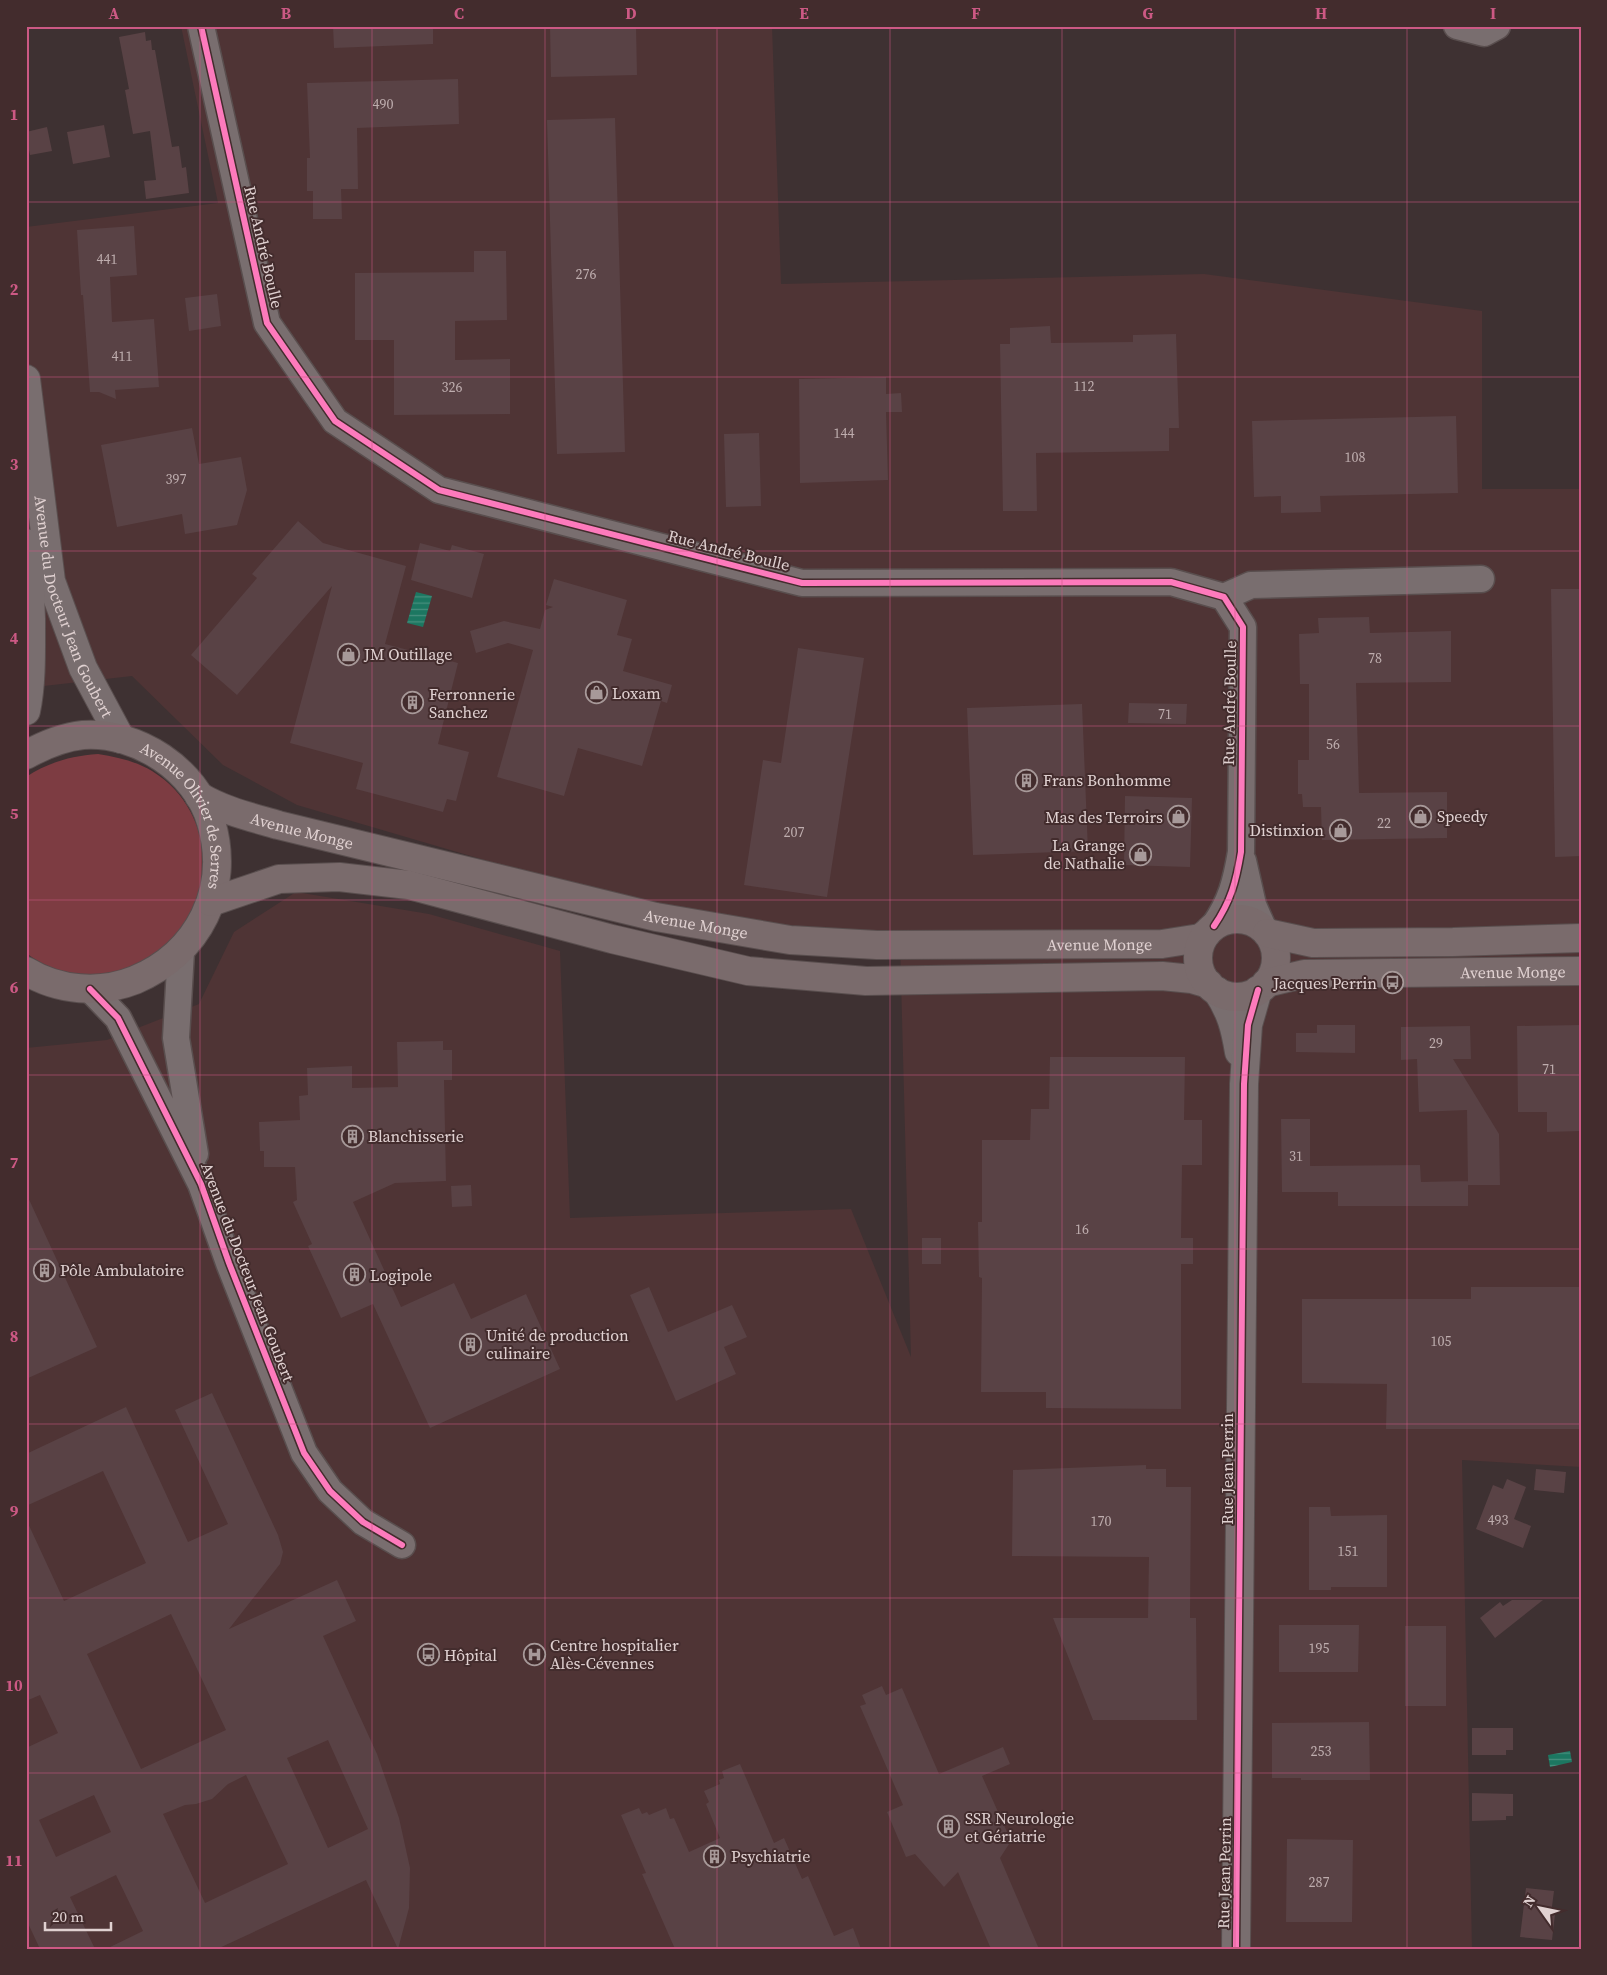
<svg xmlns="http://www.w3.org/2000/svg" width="1607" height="1975" font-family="'Source Serif 4',serif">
<defs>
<pattern id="water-rules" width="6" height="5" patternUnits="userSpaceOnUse" patternTransform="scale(1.25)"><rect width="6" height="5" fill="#1c7761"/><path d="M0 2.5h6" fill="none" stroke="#488f7e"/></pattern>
</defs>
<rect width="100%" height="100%" fill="#3e3132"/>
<!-- built -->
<path fill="#4f3435" d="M181,26H772L781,284L1204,274L1482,311V489H1581V1467L1462,1460L1472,1949H26V1048L107,1040L199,1004L234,932L296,892L429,914L560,951L570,1218L851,1209L911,1357L900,942L828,937L627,902L297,805L223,765L132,676L26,688V227L218,203Z"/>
<!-- grass -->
<path fill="#7d3c42" d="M98,754C117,757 135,761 152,771C225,816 217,922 144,963C137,967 127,968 119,971C88,981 52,973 26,953V777C49,762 71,756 98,754Z"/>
<!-- water -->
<path fill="url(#water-rules)" d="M416,592L432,596L423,627L407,623Z
M1570,1751L1572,1762L1550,1767L1548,1755Z"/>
<!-- building -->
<path fill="#594245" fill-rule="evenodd" d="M333,26H433V44L334,48Z
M550,26H636L637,75L551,77Z
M145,32L146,41L151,40L152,50H155L172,147L179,146L182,168L186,167L189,193L146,199L144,181L156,180L150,131L133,134L125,90L129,89L119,37Z
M458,79L459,124L357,128L358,189H341L342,219H313V191H307V158H310L307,83Z
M615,118L625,452L557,454L547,120Z
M104,125L110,157L73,164L67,132Z
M47,127L52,151L30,155L29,150H26V132Z
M134,226L137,275L110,277L112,322L154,319L159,387L115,390L116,399L99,392H90L83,295H81L77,230Z
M474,251H506L507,320L455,321V360L510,359V414L394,415V340H355V273L474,272Z
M217,294L221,326L189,331L185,298Z
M1050,326L1051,343L1133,342V335L1176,334L1179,428H1169V451L1036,453L1037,511H1003L1000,344H1010V328Z
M886,377V394L901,393L902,412H886L888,480L800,483L799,379Z
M1456,416L1458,493L1320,496L1321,512L1281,513V496L1254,497L1252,421Z
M192,428L199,464L241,457L247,490L237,525L185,534L182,514L117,527L101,445Z
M759,433L761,506L726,507L724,434Z
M298,521L323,543L406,566L385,644L458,663L438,744L469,752L456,801L447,799L443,812L356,789L363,763L290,743L332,586L237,695L191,655L257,578L252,574Z
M420,543L450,551L452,545L484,554L472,598L411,580Z
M554,579L627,600L617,635L632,639L623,671L672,685L667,703L661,701L642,766L578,748L564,796L497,777L533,650L508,643L476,653L470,631L504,621L540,629L545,610L553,607L546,605Z
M1551,589H1581V856L1555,857Z
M1369,617L1370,633L1451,631V682L1356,683L1359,793L1447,792V838L1322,840L1321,807H1303L1302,794H1298V760H1309V684H1300L1299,634L1319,633L1318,618Z
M798,648L864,658L827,897L744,885L763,760L781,763Z
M1129,703L1187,704L1186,724L1128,723Z
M1082,704L1088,851L973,855L967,708Z
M1125,796L1192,798L1190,867L1124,865Z
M1317,1025H1355V1053L1296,1052V1033H1317Z
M1581,1025V1131L1547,1132V1112H1518L1517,1026Z
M1470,1026L1471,1059H1453L1499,1134L1500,1185H1468L1467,1110L1419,1112L1417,1059L1401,1060V1027Z
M443,1041V1050H452V1080H444L446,1181L395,1183L353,1202L401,1307L454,1283L471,1319L526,1294L560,1369L430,1428L373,1304L341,1318L308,1246L312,1244L293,1202L297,1200L295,1167H264V1151H260L259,1122L300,1120L299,1096L308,1095L307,1068L352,1066V1088L398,1087L397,1042Z
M1050,1057H1185L1184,1120H1202V1165H1182L1181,1238H1193V1264H1181V1409L1046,1408V1392H981L982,1278L979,1277L978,1222H982V1140H1030L1031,1109H1049Z
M1281,1119H1310V1166L1420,1165L1421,1182L1468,1181V1206H1338V1192H1282Z
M471,1185L472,1206L452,1207L451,1186Z
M26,1193L97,1347L26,1379Z
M922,1238H941V1264H922Z
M649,1287L668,1332L732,1305L747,1337L724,1347L736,1374L676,1401L630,1295Z
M1471,1287H1581V1429H1386L1387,1384L1302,1383V1299H1471Z
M212,1393L278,1535L283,1552L280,1564L229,1629L337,1580L356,1621L323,1636L377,1754L399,1818L410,1868L409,1908L398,1949L366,1880L217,1949H106L143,1931L116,1875L70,1897L95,1949H40L26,1919V1748L58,1733L40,1695L26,1701V1519L64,1601L146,1563L103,1471L26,1506V1454L126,1407L188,1542L228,1524L175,1410ZM171,1614L226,1730L141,1769L87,1654ZM328,1740L368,1829L328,1848L287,1758ZM246,1775L288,1864L205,1903L163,1814L185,1805L196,1804L212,1799L228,1784ZM94,1795L111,1832L56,1857L39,1820Z
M1146,1465V1469H1166V1487H1191L1190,1618H1196L1197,1720H1093L1053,1618H1148L1149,1557L1012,1556L1013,1470Z
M1536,1469L1566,1472L1564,1493L1534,1490Z
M1507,1479L1526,1487L1514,1519L1531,1526L1523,1548L1476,1529L1493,1485L1503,1489Z
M1309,1507H1330L1331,1516L1387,1515V1587H1331V1590H1309Z
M1512,1600H1543L1495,1638L1480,1618L1500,1602L1503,1606Z
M1279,1625H1359L1358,1672H1279Z
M1405,1626H1446V1706H1405Z
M882,1686L886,1695L902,1688L939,1774L1003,1747L1010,1764L982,1776L1011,1841L1000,1858L1039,1949H991L958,1872L944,1887L915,1854L906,1857L887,1812L903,1805L860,1706L866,1704L862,1695Z
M1369,1722L1370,1780H1301V1778H1272V1723Z
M1472,1728H1513V1750H1506V1755H1472Z
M740,1764L774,1843L784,1838L802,1879L808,1876L834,1936L853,1928L861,1949H675L642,1874L646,1873L621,1815L639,1808L642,1814L647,1812L649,1815L666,1808L670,1819L674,1818L689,1852L720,1838L706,1804L709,1802L704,1791L720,1784L719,1780L724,1778L722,1771Z
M1472,1793L1513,1794V1816H1506V1820L1472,1821Z
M1287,1839L1353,1840L1352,1922H1286Z
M1526,1888L1554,1891L1551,1914H1555L1552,1940L1520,1937Z"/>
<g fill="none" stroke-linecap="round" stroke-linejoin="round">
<defs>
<path id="street" d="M201,26L267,323L335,421L439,490L802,583L1171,582L1224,597L1243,627L1241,852C1236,882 1231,901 1214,926
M1457,26L1484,33L1497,26
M1224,597L1251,585L1481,579
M1243,861L1253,905L1264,930
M181,951L176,1038L195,1154
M90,989L118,1018L201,1184L229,1263L304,1453L330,1491L363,1522L402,1545"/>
<g id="secondary">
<path id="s1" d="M26,379L51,581L83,668L121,739"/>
<path d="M26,543C30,568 30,594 31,619C31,650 32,682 26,711"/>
<path d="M1217,991C1231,1012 1235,1028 1239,1052"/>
<path d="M1236,1949L1244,1084L1248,1025L1258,990"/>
</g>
<g id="primary">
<path id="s2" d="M26,755C44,745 63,737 83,735C137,731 196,770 211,822C231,889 199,953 135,980C100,994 59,991 26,971"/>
<path id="s3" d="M199,796C224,811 251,817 278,825L656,917L790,940L877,945L1162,944L1200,938L1206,934"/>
<path d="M211,902L279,879L339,877L409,885L612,939L748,971L866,981L1162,976L1192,979L1209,984"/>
<circle cx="1237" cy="958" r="39"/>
<path d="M1267,933L1313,943L1453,942L1581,938"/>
<path id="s4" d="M1266,983L1304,974L1581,971"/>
</g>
</defs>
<!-- street casing -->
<use href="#street" stroke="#594e4e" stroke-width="29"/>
<!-- secondary casing -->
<use href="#secondary" stroke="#594e4e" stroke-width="30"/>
<!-- primary casing -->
<use href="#primary" stroke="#594e4e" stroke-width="30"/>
<!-- street -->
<use href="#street" stroke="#796e6f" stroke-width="26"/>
<!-- secondary -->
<use href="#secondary" stroke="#796e6f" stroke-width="28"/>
<!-- primary -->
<use href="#primary" stroke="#7a6b6c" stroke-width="28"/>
<defs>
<path id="cycleway" d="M201,26L267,323L335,421L439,490L802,583L1171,582L1224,597L1243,627L1241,852C1236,882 1231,901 1214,926
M90,989L118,1018L201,1184L229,1263L304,1453L330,1491L363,1522L402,1545
M1236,1949L1244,1084L1248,1025L1258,990"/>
</defs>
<!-- cycleway casing -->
<use href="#cycleway" stroke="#432c2d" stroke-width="9"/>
<!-- cycleway -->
<use href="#cycleway" stroke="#fd7abc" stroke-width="6"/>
</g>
<!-- grid -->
<path fill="none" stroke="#cc5984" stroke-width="1" stroke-opacity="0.55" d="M200,26V1949M372,26V1949M545,26V1949M717,26V1949M890,26V1949M1062,26V1949M1235,26V1949M1407,26V1949M26,202H1581M26,377H1581M26,551H1581M26,726H1581M26,900H1581M26,1075H1581M26,1249H1581M26,1424H1581M26,1598H1581M26,1773H1581"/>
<!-- icons -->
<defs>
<symbol id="shop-ring" viewBox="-11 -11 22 22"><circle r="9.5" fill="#432c2d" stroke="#a79999" stroke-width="1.5"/><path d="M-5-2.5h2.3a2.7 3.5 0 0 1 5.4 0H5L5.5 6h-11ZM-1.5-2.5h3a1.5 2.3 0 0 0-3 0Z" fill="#a79999"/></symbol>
<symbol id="building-ring" viewBox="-11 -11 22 22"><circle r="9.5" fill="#432c2d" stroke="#a79999" stroke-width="1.5"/><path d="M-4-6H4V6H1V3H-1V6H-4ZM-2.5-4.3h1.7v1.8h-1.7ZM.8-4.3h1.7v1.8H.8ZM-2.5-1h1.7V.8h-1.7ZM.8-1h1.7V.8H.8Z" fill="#a79999"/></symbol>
<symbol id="bus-ring" viewBox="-11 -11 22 22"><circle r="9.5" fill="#432c2d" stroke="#a79999" stroke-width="1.5"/><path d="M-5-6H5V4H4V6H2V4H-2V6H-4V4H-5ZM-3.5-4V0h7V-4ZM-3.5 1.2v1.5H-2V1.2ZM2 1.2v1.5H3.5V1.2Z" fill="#a79999"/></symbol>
<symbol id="hospital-ring" viewBox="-11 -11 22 22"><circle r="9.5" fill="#432c2d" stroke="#a79999" stroke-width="1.5"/><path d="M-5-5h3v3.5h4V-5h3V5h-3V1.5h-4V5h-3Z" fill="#a79999"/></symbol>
</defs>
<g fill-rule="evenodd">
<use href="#shop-ring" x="336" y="642" width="25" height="25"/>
<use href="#shop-ring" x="584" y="680" width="25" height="25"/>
<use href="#building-ring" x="400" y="690" width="25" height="25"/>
<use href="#building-ring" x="1014" y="768" width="25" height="25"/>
<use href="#shop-ring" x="1408" y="804" width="25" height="25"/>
<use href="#shop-ring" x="1166" y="804" width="25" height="25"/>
<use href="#shop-ring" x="1328" y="818" width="25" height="25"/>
<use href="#shop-ring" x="1128" y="842" width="25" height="25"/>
<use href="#bus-ring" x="1380" y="970" width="25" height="25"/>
<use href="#building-ring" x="340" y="1124" width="25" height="25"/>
<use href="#building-ring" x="32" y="1258" width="25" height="25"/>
<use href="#building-ring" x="342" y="1262" width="25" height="25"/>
<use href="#building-ring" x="458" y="1332" width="25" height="25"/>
<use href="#hospital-ring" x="522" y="1642" width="25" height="25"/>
<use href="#bus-ring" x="416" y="1642" width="25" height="25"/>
<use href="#building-ring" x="936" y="1814" width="25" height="25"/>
<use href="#building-ring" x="702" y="1844" width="25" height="25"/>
</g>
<g text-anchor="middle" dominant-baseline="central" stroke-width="4" stroke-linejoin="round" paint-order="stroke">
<!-- number labels -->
<g font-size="14" fill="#beadae">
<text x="383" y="104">490</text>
<text x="107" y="259">441</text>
<text x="586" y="274">276</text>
<text x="122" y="356">411</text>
<text x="1084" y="386">112</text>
<text x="452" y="387">326</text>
<text x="844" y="433">144</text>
<text x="1355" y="457">108</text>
<text x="176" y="479">397</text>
<text x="1375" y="658">78</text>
<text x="1165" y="714">71</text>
<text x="1333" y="744">56</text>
<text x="1384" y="823">22</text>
<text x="794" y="832">207</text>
<text x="1436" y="1043">29</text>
<text x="1549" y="1069">71</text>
<text x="1296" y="1156">31</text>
<text x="1082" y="1229">16</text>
<text x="1441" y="1341">105</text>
<text x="1498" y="1520">493</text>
<text x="1101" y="1521">170</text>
<text x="1348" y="1551">151</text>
<text x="1319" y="1648">195</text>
<text x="1321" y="1751">253</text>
<text x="1319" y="1882">287</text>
</g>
<!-- street labels -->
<g font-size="16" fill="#e0d1d1" stroke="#432c2d">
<text transform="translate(264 247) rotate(77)">Rue André Boulle</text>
<text transform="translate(729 550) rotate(14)">Rue André Boulle</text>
<text stroke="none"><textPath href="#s1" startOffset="234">Avenue du Docteur Jean Goubert</textPath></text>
<text transform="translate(1229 703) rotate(-89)">Rue André Boulle</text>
<text stroke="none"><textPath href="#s2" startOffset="208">Avenue Olivier de Serres</textPath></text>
<text stroke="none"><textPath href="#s3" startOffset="109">Avenue Monge</textPath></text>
<text stroke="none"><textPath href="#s3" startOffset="514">Avenue Monge</textPath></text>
<text stroke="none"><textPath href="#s3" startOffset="919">Avenue Monge</textPath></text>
<text stroke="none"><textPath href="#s4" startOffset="248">Avenue Monge</textPath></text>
<text transform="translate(248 1272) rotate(69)">Avenue du Docteur Jean Goubert</text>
<text transform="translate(1227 1469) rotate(-90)">Rue Jean Perrin</text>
<text transform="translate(1224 1873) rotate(-89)">Rue Jean Perrin</text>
</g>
<!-- poi labels -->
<g font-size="16" fill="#e0d1d1" stroke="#432c2d" text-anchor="start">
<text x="364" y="654">JM Outillage</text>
<text x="612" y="693">Loxam</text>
<text x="429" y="694">Ferronnerie<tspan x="429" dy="18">Sanchez</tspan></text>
<text x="1043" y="780">Frans Bonhomme</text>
<text x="1437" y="816">Speedy</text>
<text x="1163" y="817" text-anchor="end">Mas des Terroirs</text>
<text x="1324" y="830" text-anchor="end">Distinxion</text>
<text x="1125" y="845" text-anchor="end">La Grange<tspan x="1125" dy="18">de Nathalie</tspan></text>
<text x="1377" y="983" text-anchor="end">Jacques Perrin</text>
<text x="368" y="1136">Blanchisserie</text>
<text x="60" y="1270">Pôle Ambulatoire</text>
<text x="370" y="1275">Logipole</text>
<text x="486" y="1335">Unité de production<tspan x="486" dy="18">culinaire</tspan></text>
<text x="550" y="1645">Centre hospitalier<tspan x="550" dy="18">Alès-Cévennes</tspan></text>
<text x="444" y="1655">Hôpital</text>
<text x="965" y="1818">SSR Neurologie<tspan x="965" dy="18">et Gériatrie</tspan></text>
<text x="731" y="1856">Psychiatrie</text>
</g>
</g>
<!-- border -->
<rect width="1607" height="1975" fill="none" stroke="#432c2d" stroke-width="55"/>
<!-- north arrow -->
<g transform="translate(1540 1908) rotate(303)" stroke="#432c2d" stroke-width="4" paint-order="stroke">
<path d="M0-4L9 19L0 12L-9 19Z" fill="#e0d1d1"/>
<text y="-8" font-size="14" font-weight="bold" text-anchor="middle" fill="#e0d1d1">N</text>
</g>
<!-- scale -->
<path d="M45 1922v8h66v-8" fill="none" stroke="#e0d1d1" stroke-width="2.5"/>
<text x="52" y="1922" font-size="15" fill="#e0d1d1" stroke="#432c2d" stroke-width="4" paint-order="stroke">20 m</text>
<rect x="28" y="28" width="1552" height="1920" fill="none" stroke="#cc5984" stroke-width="2"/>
<g font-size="16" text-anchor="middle" font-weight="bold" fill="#cc5984">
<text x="114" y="19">A</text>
<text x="286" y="19">B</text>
<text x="459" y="19">C</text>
<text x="631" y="19">D</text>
<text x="804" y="19">E</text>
<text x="976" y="19">F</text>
<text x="1148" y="19">G</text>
<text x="1321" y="19">H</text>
<text x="1493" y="19">I</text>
<text x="14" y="120">1</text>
<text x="14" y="295">2</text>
<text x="14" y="470">3</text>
<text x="14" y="644">4</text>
<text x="14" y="819">5</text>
<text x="14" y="993">6</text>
<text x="14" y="1168">7</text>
<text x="14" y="1342">8</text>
<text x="14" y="1517">9</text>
<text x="14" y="1691">10</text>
<text x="14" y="1866">11</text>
</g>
</svg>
